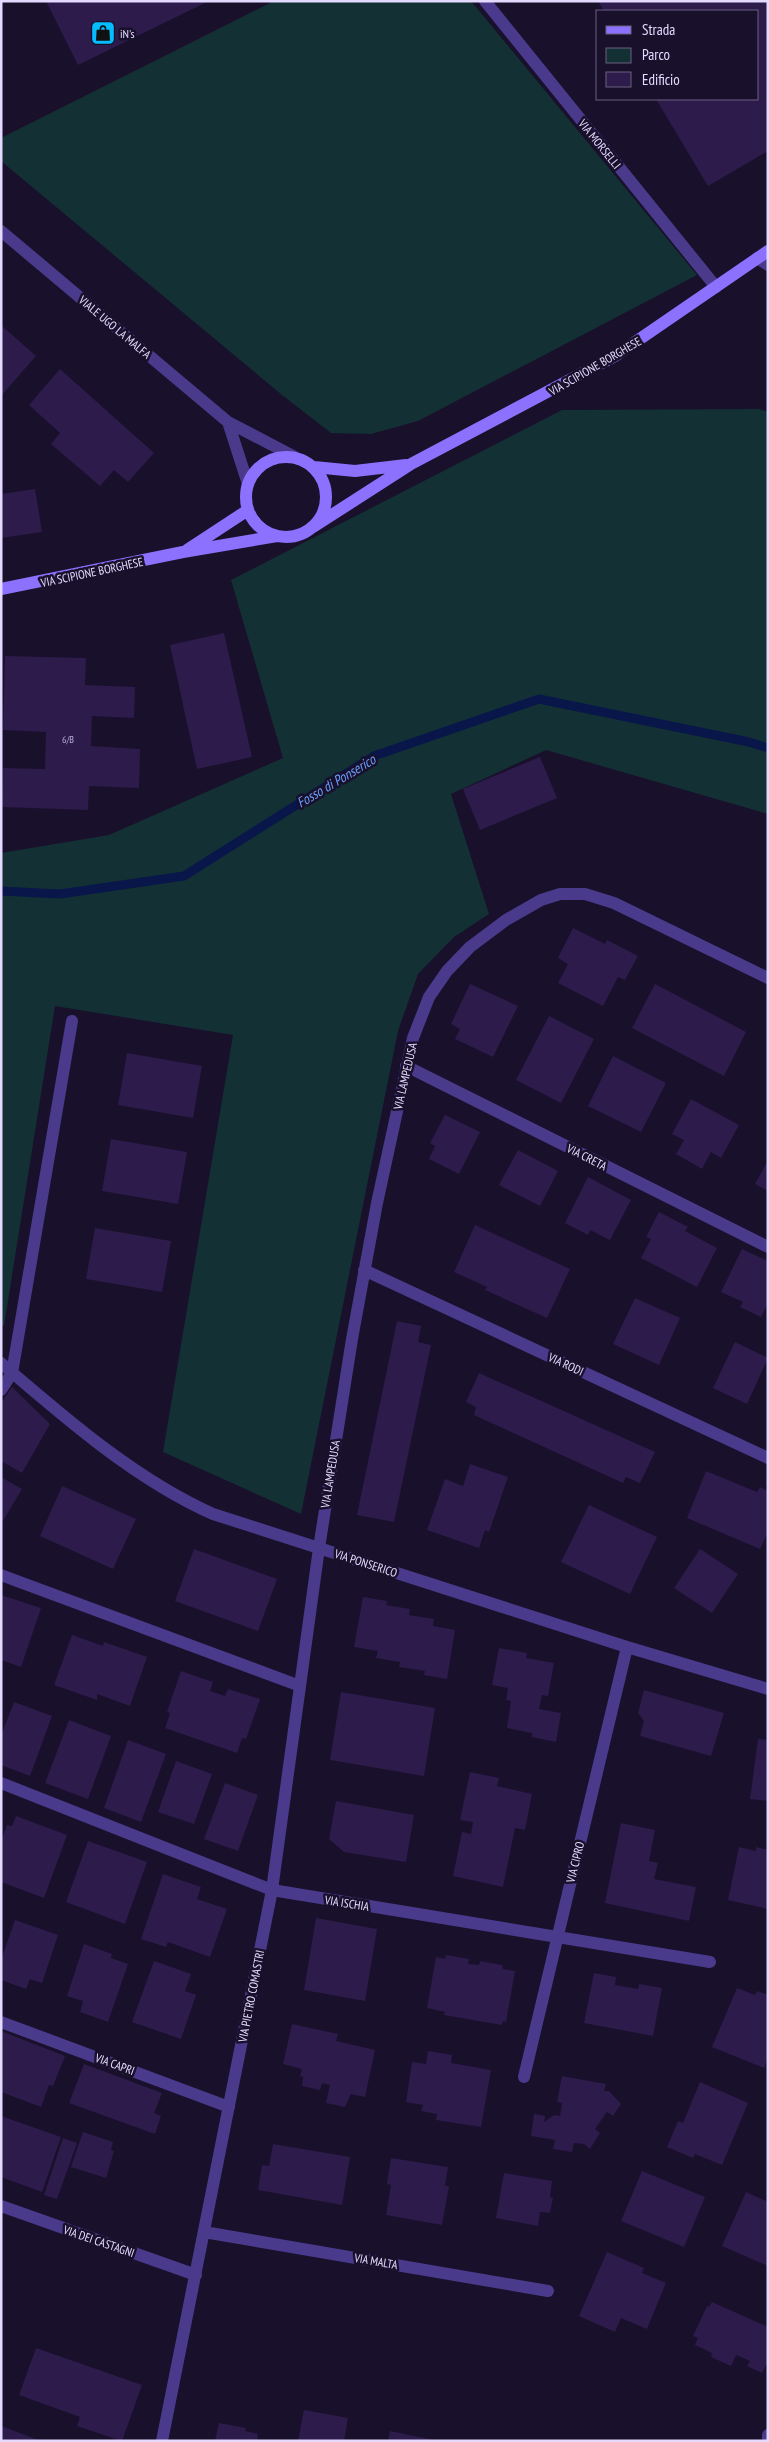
<svg xmlns="http://www.w3.org/2000/svg" width="769" height="2442" font-family="'PT Sans Narrow',sans-serif">
<rect width="100%" height="100%" fill="#19102b"/>
<!-- green -->
<path fill="#133035" d="M274,1H471L697,275L418,421L371,434L331,433L282,395L1,161V138Z
M759,409L768,412V814L546,750L451,794L489,914L454,937L418,974L398,1031L301,1514L163,1452L233,1035L55,1006L4,1326L1,1324V853L109,835L283,758L231,580L562,410Z"/>
<g fill="none" stroke-linecap="round" stroke-linejoin="round">
<!-- stream -->
<path stroke="#09164a" stroke-width="9" d="M1,891L60,894L184,876L374,756L539,699L749,742L768,748"/>
</g>
<!-- building -->
<path fill="#2d1b4c" d="M46,1H209L78,65Z
M598,1H768V151L708,186L656,99H758V11H604Z
M1,325L36,356L1,396Z
M60,369L154,453L128,482L114,470L100,486L51,444L60,433L29,405Z
M35,489L42,532L1,538V494Z
M224,633L252,757L197,769L170,645Z
M5,656L86,658L85,685L135,687L134,718L92,716L91,746L140,749L139,788L89,786L88,810L2,807L3,768L45,769L46,732L3,730Z
M540,757L557,798L480,830L463,789Z
M573,928L605,944L607,940L638,956L625,980L618,977L603,1006L558,983L568,964L558,958Z
M470,984L518,1006L493,1057L455,1039L460,1029L451,1024Z
M655,984L746,1032L724,1076L632,1028Z
M549,1016L594,1039L561,1103L516,1080Z
M127,1053L202,1066L193,1118L118,1105Z
M613,1056L666,1083L641,1132L588,1106Z
M691,1099L739,1125L721,1158L711,1152L702,1169L676,1154L684,1140L672,1134Z
M445,1115L480,1132L459,1174L429,1159L435,1146L430,1143Z
M111,1139L187,1152L178,1204L102,1191Z
M518,1150L558,1171L540,1206L499,1185Z
M768,1160V1191L755,1184Z
M588,1177L631,1200L610,1240L590,1230L588,1235L565,1223Z
M659,1212L688,1227L685,1231L717,1248L697,1287L641,1258L651,1239L646,1237Z
M475,1225L570,1269L547,1318L485,1290L487,1287L454,1272Z
M95,1228L171,1241L162,1292L86,1279Z
M742,1249L768,1261V1303L761,1317L740,1307L743,1302L721,1292Z
M635,1298L680,1318L659,1365L613,1344Z
M397,1321L421,1326L418,1342L431,1345L394,1522L357,1515Z
M735,1342L768,1358L747,1404L713,1388Z
M479,1373L655,1452L640,1483L626,1477L623,1483L474,1415L476,1407L466,1402Z
M12,1387L50,1424L22,1473L1,1461V1403Z
M470,1464L508,1477L489,1532L485,1530L479,1548L427,1530L445,1479L463,1486Z
M706,1471L757,1492L760,1487L768,1491V1532L760,1549L687,1518Z
M1,1477L22,1489L1,1524Z
M62,1486L136,1519L113,1569L40,1536Z
M589,1505L657,1537L630,1594L561,1562Z
M194,1549L277,1579L258,1631L175,1601Z
M700,1549L738,1574L712,1613L674,1588Z
M1,1595L41,1608L21,1667L1,1660Z
M363,1597L387,1601L386,1605L410,1609L409,1615L434,1619L433,1626L455,1630L447,1679L424,1675L425,1671L399,1667L400,1662L376,1658L378,1651L354,1647Z
M72,1635L103,1646L104,1642L147,1657L130,1706L97,1694V1700L54,1685Z
M499,1648L527,1653L526,1658L554,1663L548,1696L542,1695L539,1709L561,1713L556,1742L532,1737V1733L507,1728L511,1701L506,1700L508,1688L492,1685Z
M181,1671L213,1682L210,1691L225,1696L228,1689L260,1699L246,1739L242,1738L237,1753L165,1728L170,1713L167,1712Z
M644,1690L724,1713L711,1756L640,1736L644,1721L638,1713Z
M341,1692L435,1708L424,1776L330,1760Z
M14,1702L52,1716L30,1776L1,1765V1736Z
M69,1720L111,1736L88,1799L45,1783Z
M758,1739L768,1740V1801L750,1799Z
M128,1740L166,1754L141,1822L104,1808Z
M176,1761L212,1774L194,1824L158,1812Z
M470,1772L499,1778L497,1786L532,1794L525,1830L515,1828L503,1887L453,1876L462,1832L471,1834L473,1822L460,1820Z
M225,1783L258,1795L238,1851L204,1839Z
M336,1801L414,1815L406,1862L344,1852L329,1839Z
M16,1816L67,1835L44,1898L1,1882V1841L7,1825L12,1826Z
M621,1823L655,1830L649,1861L658,1863L654,1879L696,1887L689,1921L605,1903Z
M88,1841L147,1862L125,1924L66,1902Z
M739,1847L756,1851V1847L768,1850V1909L728,1900Z
M163,1874L201,1887L197,1899L227,1909L210,1957L168,1942L166,1947L141,1939Z
M316,1918L377,1929L365,2001L304,1990Z
M15,1920L58,1935L42,1983L30,1979L26,1989L1,1980V1960Z
M84,1944L112,1954L111,1958L128,1964L108,2022L80,2012L83,2001L67,1996Z
M446,1955L469,1959L468,1964L479,1965L480,1961L502,1965L503,1969L515,1971L506,2022L503,2021L502,2025L444,2015L445,2012L427,2008L436,1957L445,1959Z
M154,1961L191,1974L185,1991L196,1995L181,2039L132,2022Z
M594,1973L616,1977L615,1985L638,1989L639,1984L662,1988L653,2036L584,2023Z
M737,1988L755,1995L757,1991L768,1995V2058L764,2068L712,2047Z
M292,2024L338,2034L336,2041L375,2050L365,2097L351,2094L345,2107L326,2103L330,2085L322,2083L320,2090L302,2086L303,2077L300,2076L302,2069L283,2064Z
M1,2031L65,2056L53,2086L49,2085L41,2107L1,2092Z
M428,2051L452,2055L451,2063L491,2070L481,2127L436,2120L437,2114L421,2111L423,2105L406,2102L412,2062L426,2064Z
M84,2064L162,2093L154,2113L161,2116L155,2134L69,2103Z
M562,2076L606,2084L604,2091H609L621,2104L613,2116L607,2112L595,2129L600,2133L590,2149L584,2144L574,2143L572,2152L553,2149L555,2140L531,2136L534,2114L545,2116L544,2122L554,2115L560,2116L562,2103L557,2102Z
M700,2082L748,2103L722,2165L695,2154L693,2158L667,2147L678,2121L683,2123Z
M1,2116L61,2137L42,2192L1,2177Z
M83,2132L113,2142L111,2150L114,2151L106,2178L71,2167Z
M63,2138L77,2143L57,2199L44,2195Z
M273,2144L350,2157L342,2205L258,2190L262,2165L269,2166Z
M391,2158L448,2167L445,2186H449L442,2225L386,2215L391,2185L387,2184Z
M642,2171L705,2197L684,2247L621,2221Z
M504,2173L552,2181L550,2197L553,2198L550,2213L540,2212L538,2226L496,2218Z
M746,2192L768,2202V2266L722,2246Z
M607,2252L644,2268L642,2273L666,2283L647,2329L621,2318L615,2332L579,2316Z
M712,2302L768,2327V2361L762,2373L747,2366L750,2361L736,2355L731,2366L711,2357L712,2353L695,2345L698,2338L693,2336L707,2306L709,2307Z
M36,2348L142,2385L122,2441L77,2426L80,2417L19,2395Z
M304,2410L348,2418L344,2441H298Z
M219,2423L246,2428L245,2431L258,2434L257,2441H215Z
M1,2426L41,2441H1Z
M390,2431L434,2440V2441H388Z"/>
<g fill="none" stroke-linecap="round" stroke-linejoin="round">
<!-- minor -->
<path stroke="#4a3a8b" stroke-width="12" d="M485,1L716,287
M757,258L768,265
M406,1066L768,1247
M364,1270L768,1458
M1,1363C65,1418 136,1480 213,1514L627,1647L768,1689
M1,1390L12,1373L72,1021
M1,1575L300,1686
M1,1783L272,1890L710,1962
M1,2022L229,2107
M524,2077L627,1647
M1,2206L196,2275
M204,2232L548,2291
M768,2435V2439
M162,2441L272,1890L319,1548L352,1339L377,1203L413,1038L429,997L447,971L470,947L506,920L541,900L560,894H585L614,903L768,978"/>
<!-- tertiary -->
<path stroke="#4a3a8b" stroke-width="12" d="M1,231L228,422L295,457
M228,422L248,484"/>
<!-- secondary -->
<path stroke="#8c71ff" stroke-width="12" d="M246 497a40 40 0 1 1 80 0a40 40 0 1 1-80 0Z
M314,467L355,471L406,465
M313,527L411,464L615,356L768,251
M187,550L248,510
M1,589L183,552L277,536"/>
</g>
<!-- icons -->
<defs>
<symbol id="shop-square" viewBox="-11 -11 22 22"><rect x="-9" y="-9" width="18" height="18" rx="4" fill="#06bdff" stroke="#19102b"/><path d="M-5-2.5h2.3a2.7 3.5 0 0 1 5.4 0H5L5.5 6h-11ZM-1.5-2.5h3a1.5 2.3 0 0 0-3 0Z" fill="#111"/></symbol>
</defs>
<g fill-rule="evenodd">
<use href="#shop-square" x="89" y="19" width="28" height="28"/>
</g>
<g text-anchor="middle" dominant-baseline="central" stroke-width="5" stroke-linejoin="round" paint-order="stroke">
<!-- number labels -->
<g font-size="10" fill="#b6aad2">
<text x="68" y="739">6/B</text>
</g>
<!-- poi labels -->
<g font-size="12" fill="#e4daff" stroke="#19102b" text-anchor="start">
<text x="120" y="33">iN's</text>
</g>
<!-- street labels -->
<g font-size="12" fill="#e4daff" stroke="#19102b">
<text transform="translate(600 144) rotate(51)">VIA MORSELLI</text>
<text transform="translate(115 327) rotate(40)">VIALE UGO LA MALFA</text>
<text transform="translate(595 366) rotate(-30)">VIA SCIPIONE BORGHESE</text>
<text transform="translate(92 572) rotate(-12)">VIA SCIPIONE BORGHESE</text>
<text transform="translate(405 1076) rotate(-77)">VIA LAMPEDUSA</text>
<text transform="translate(587 1157) rotate(27)">VIA CRETA</text>
<text transform="translate(566 1364) rotate(25)">VIA RODI</text>
<text transform="translate(330 1474) rotate(-81)">VIA LAMPEDUSA</text>
<text transform="translate(366 1563) rotate(18)">VIA PONSERICO</text>
<text transform="translate(575 1862) rotate(-76)">VIA CIPRO</text>
<text transform="translate(347 1903) rotate(9)">VIA ISCHIA</text>
<text transform="translate(251 1996) rotate(-79)">VIA PIETRO COMASTRI</text>
<text transform="translate(115 2064) rotate(20)">VIA CAPRI</text>
<text transform="translate(99 2241) rotate(19)">VIA DEI CASTAGNI</text>
<text transform="translate(376 2261) rotate(10)">VIA MALTA</text>
</g>
<!-- water labels -->
<g font-size="14" font-style="italic" fill="#68a0ff" stroke="#19102b">
<text transform="translate(336 781) rotate(-31)">Fosso di Ponserico</text>
</g>
</g>
<!-- border -->
<rect width="769" height="2442" fill="none" stroke="#e4daff" stroke-width="5"/>
<!-- legend -->
<rect x="596" y="10" width="162" height="90" fill="#19102b" stroke="#6a6180"/>
<rect x="606" y="26" width="25" height="8" fill="#8c71ff" stroke="#6a6180"/>
<text x="642" y="35" font-size="15" fill="#e4daff">Strada</text>
<rect x="606" y="48" width="25" height="15" fill="#133035" stroke="#6a6180"/>
<text x="642" y="60" font-size="15" fill="#e4daff">Parco</text>
<rect x="606" y="72" width="25" height="15" fill="#2d1b4c" stroke="#6a6180"/>
<text x="642" y="85" font-size="15" fill="#e4daff">Edificio</text>
</svg>
